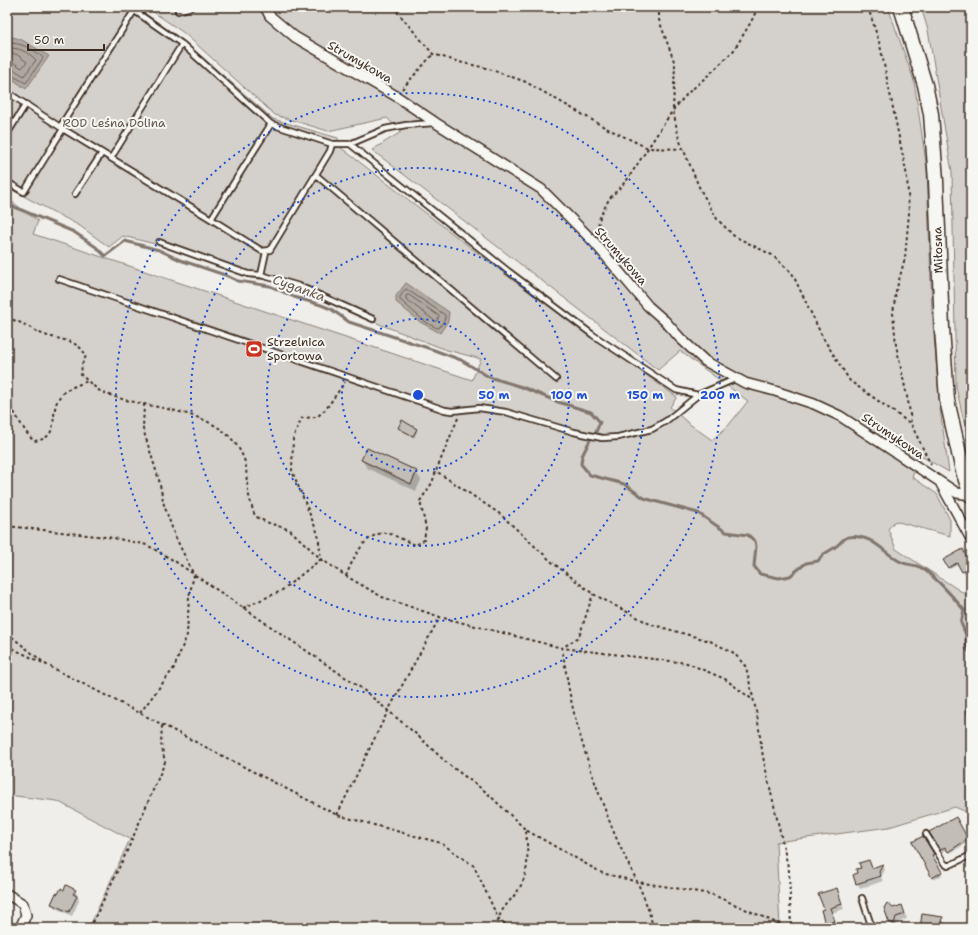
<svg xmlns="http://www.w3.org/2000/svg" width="978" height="935" font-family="'Shantell Sans',sans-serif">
<rect width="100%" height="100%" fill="#efeeea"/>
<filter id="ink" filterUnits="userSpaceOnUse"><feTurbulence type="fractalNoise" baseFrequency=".025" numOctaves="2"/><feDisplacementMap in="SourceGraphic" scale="8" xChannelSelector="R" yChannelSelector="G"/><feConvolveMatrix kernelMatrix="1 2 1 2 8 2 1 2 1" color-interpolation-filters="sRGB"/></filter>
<g filter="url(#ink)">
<!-- green -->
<path fill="#d4d1cc" stroke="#887e75" d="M7,7H136L184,41L273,119L338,138L340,147L514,281L677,397L670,407L688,423L712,440L728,426L748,401L680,351L658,370L372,150L401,132L387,118L328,131L275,115L184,33L146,7H888L914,81L927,169L932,311L940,409L949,472L921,456L912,477L937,494L950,520V536L895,521L888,529L896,549L971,598V814L955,807L889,827L776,842L780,928H89L130,839L57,801L7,795V198L38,221L33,234L472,380L481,359L447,350L384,326L296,287L275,281L251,278L155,244L123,236L109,247L80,226L14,191L7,185Z
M921,7H971V452L956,387L952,172L928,30Z"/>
<!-- water -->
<path fill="#afa8a1" stroke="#81766d" d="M13,37L22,40L49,56L26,89L7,75V41Z
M406,283L449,312L448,321L440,333L420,322L396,302V296Z"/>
<!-- shadow -->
<path fill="#0003" d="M399,428L416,429L417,432L414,438Z
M362,460L416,472L421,480L416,491L367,468Z
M962,551L971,569L964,573L959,564L950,569L945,561Z
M955,818L969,842L950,853L947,849L942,852L931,833Z
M922,837L934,856L932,857L942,875L934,880L913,842Z
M868,861L872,869L883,865L885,870L881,877L883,881L860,889L854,875L858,874Z
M836,889L844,909L832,913L837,926L829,928L826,924L825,909Z
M64,891H75L78,895L79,901L72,916L55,908L52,903Z
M902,906L907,919L899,922L895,928L890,921L893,910Z
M942,918L945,923L944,928H921Z"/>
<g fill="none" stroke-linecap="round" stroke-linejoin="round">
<!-- shore -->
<path stroke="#695c52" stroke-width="1" d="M7,43C19,42 35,49 43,58L26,83L7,73
M7,48C17,47 29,52 36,60L24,76L13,69L7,68
M7,54H16L27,62L22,68L14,63L7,61
M406,289L445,315V319L439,328C428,327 409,307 400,300V297Z
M409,295L439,316L437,321H435L406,299V296Z"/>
<!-- stream -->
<path stroke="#81766d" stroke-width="3" d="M7,204L74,232L96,247L105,256L125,241L159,250L180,260L225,275L238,281L270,286L294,297L321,305L331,309L349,322L434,350L461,360L489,377L522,387L558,402L591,412L600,422L596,432
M590,440L582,456L581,464L590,475L624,484L644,498L654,501L698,513L726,532L748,535L755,541L756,546L754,566L760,574L779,578L790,576L806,563L818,561C823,553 826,553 834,548C839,545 842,539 848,537C871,533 883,552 899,561C906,565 910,564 917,566C930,570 955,599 964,610L961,623L966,635V648L971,654
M971,702L967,710L971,722"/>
</g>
<!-- building -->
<path fill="#c2bdb7" stroke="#3b2a1e" d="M402,420L417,429L413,436L398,428Z
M367,448L417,471L411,484L361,460Z
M963,549L971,567L962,572L957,563L948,568L943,560Z
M956,817L968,839L948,852L945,847L940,850L929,832Z
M923,836L934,854L932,855L942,872L932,878L912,842Z
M869,860L872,868L883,864L879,872L881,876L856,884L853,875L857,873L856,869L861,868L859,863Z
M66,885L76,890L73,894L77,896L69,912L51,904L56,893L58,894L61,888L64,890Z
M837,888L842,904L830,908L835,921L825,924L821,910L824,909L818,894Z
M887,903L893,908L902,905L905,914L896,917L894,924L889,922L884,908Z
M922,914L943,917L941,928H920Z"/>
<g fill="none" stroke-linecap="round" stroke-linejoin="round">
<defs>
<path id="service" d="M129,7L182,44
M178,11L191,7
M7,92L63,129L211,219L271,124L332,144H350
M434,123L406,125L385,129L350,144L508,271L593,335L676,390L698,395
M60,127L134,11
M7,134L26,104
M111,158L182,44L271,124
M316,175L556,379
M7,182L24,192L63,129
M75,194L102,153
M211,219L262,251L270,250L330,151L332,144
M159,242L248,274L261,275
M266,252L261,275L299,286L373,319
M59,279L445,410L452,411L479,408L506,412L574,432L602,438L618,437L652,429L666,421L698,395L735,379
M926,834L944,863L948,866L971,855
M862,898L872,928"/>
<path id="minor" d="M265,7L270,16L295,37L396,96L436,123L541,189L594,242L648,306L665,321L680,338L705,361L745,383L775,391L814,404L840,416L957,493L971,495
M941,484L971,539
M7,894L23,904L26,915L20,928"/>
<path id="primary" d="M901,7L925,85L931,114L936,181L942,328L947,400L963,471L971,495"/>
</defs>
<!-- service casing -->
<use href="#service" stroke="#3b2a1e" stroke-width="8"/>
<!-- minor casing -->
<use href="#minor" stroke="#3b2a1e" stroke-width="12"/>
<!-- primary casing -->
<use href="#primary" stroke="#3b2a1e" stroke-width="17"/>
<!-- path -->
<path stroke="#3b2a1e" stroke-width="2" stroke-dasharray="3 3" stroke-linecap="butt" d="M393,7L433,54L459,62L486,68L526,82L606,128L648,148L683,149
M659,7V20L675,64L673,110L679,139L700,189L717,219L734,236L772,255L792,273L823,338L850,381L911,424
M868,7L880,45L907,176L909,213L905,258L896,291L893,313L896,345L909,406L911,424L931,465
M402,89L433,54
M597,231L600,217L609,199L627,180L673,110L688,93L715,69L734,50L751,22L758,7
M7,318C18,321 26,325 36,331C52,341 77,336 86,356L82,364L81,375C87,380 94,387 100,391C146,413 225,403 245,462C247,468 246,477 247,483C248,494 251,505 255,516L266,522L290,530L321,559L346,576L382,597L440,617L562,648L579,637L593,594
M7,402C17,414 22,430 34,441C64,438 46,411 62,394C68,388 80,384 88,381
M458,418L436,471L500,514L553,563L593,594L650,624L710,641L734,653L746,667L757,715L763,757L789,871L791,928
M7,526L114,538L147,545L173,560L361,688L416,734L448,764L486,792L526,830L602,873L638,882L711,894L788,928
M346,576C353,559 364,532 387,533C393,534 409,543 416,545L424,540L426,528L420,501L432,483L436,471
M243,608L281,591L321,559L318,534L292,471L293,438L302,418L317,417L326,409L345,382
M7,633L43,662
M7,646L45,664L337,815L441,843L474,866L498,918L510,928
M140,713L174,668L187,635L189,597L194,575L175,536L164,505L159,480L143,429L144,404
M337,815L388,711L440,617
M90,928L128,849L165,762L161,743L162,725
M497,928C498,906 515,900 522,883C530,867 527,847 526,830
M653,928C646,892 626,863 613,830C598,793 585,755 575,717C569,694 566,671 562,648L687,663L725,679L753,700"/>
<!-- service -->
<use href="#service" stroke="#f6f6f2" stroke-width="4.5"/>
<!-- minor -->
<use href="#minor" stroke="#f6f6f2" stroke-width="9"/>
<!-- primary -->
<use href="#primary" stroke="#f6f6f2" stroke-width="14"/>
</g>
</g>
<!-- distance rings -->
<g fill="none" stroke="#1d4ed8" stroke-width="2" stroke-dasharray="2 4">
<circle cx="418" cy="395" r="76"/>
<circle cx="418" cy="395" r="151"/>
<circle cx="418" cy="395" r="227"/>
<circle cx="418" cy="395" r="302"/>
</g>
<!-- icons -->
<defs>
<symbol id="stadium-square" viewBox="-11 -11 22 22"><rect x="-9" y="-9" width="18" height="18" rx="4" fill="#c8321e" stroke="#f6f6f2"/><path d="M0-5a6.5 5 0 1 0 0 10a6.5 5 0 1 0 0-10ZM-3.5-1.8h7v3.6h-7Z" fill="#fff"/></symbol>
</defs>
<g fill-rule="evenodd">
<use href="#stadium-square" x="244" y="339" width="20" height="20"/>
</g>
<g text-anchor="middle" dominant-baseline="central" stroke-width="4" stroke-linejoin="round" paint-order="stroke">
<!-- street labels -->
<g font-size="12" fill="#3b2a1e" stroke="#f6f6f2">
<text transform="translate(360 62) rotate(30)">Strumykowa</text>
<text transform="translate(938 250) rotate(-92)">Miłosna</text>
<text transform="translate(621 256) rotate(49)">Strumykowa</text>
<text transform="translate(893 436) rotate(34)">Strumykowa</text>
</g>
<!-- park labels -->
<g font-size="12" fill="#61544a" stroke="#f6f6f2">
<text x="114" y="123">ROD Leśna Dolina</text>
</g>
<!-- poi labels -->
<g font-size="12" fill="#3b2a1e" stroke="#f6f6f2" text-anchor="start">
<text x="267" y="342">Strzelnica<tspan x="267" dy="14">Sportowa</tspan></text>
</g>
<!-- water labels -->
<g font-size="13" font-style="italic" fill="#64564c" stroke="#f6f6f2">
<text transform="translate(299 288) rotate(20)">Cyganka</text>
</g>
</g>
<circle cx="418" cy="395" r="6" fill="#1d4ed8" stroke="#f6f6f2" stroke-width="2"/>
<g font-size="12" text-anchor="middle" font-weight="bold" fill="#1d4ed8" stroke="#f6f6f2" stroke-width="4" stroke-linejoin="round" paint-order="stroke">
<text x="494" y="399">50 m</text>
<text x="569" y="399">100 m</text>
<text x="645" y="399">150 m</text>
<text x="720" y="399">200 m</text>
</g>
<!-- margin -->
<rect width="978" height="935" fill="none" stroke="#f6f6f2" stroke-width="24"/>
<rect x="12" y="12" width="954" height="911" fill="none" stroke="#3b2a1e" stroke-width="1.5" filter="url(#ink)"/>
<!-- scale -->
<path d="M28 44v6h76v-6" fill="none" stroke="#3b2a1e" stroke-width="2"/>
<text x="34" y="44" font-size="12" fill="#3b2a1e" stroke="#f6f6f2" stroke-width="3" paint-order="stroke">50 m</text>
</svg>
